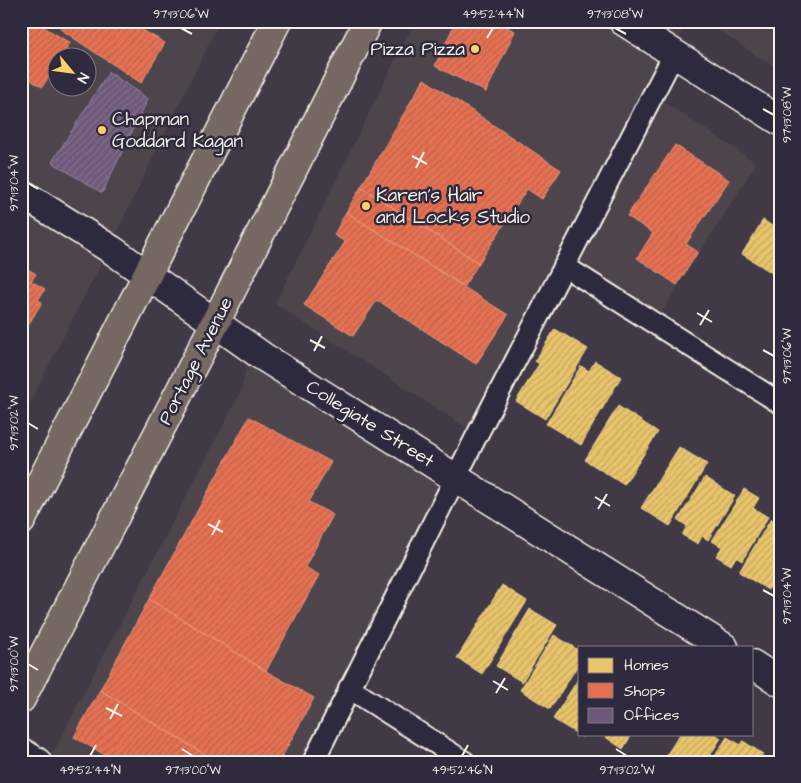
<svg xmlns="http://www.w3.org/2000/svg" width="801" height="783" font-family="'Architects Daughter',sans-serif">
<defs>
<pattern id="homes-hatch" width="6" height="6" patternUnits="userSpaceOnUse" patternTransform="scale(1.25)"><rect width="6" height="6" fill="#e9c46a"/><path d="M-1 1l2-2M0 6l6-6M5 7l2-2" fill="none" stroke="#c1a561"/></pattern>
<pattern id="shops-hatch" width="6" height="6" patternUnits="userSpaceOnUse" patternTransform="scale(1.25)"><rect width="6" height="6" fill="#e76f51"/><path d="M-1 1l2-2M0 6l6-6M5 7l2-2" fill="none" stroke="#b8634e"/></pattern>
<pattern id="offices-hatch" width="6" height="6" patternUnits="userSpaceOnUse" patternTransform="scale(1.25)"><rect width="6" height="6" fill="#6d597a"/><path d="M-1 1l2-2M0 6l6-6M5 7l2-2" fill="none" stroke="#82718d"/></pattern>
</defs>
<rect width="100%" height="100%" fill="#413946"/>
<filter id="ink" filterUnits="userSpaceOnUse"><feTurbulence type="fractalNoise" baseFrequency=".02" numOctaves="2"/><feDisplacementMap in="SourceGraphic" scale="10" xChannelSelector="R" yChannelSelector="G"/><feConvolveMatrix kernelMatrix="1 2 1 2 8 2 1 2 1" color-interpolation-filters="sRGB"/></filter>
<g filter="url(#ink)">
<!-- built -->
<path fill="#4e444c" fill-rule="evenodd" d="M21,21H220L106,254L21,420ZM58,58H88V88H58Z
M416,21H687L604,182L653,95L757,163L657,319L562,259L473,432L275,304L397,56Z
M704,21H780V71Z
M252,343L452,472L306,762H48L241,391Z"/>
<!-- homes -->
<path fill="url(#homes-hatch)" stroke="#ecd290" d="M763,220L780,231V278L742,254Z
M555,329L588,349L545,419L516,401L539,364L535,361Z
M595,361L621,377L581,445L546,424L581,366L589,371Z
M618,406L658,432L624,485L585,460Z
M679,447L707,464L670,526L641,508Z
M705,477L735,496L708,540L702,536L698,544L682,535L687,526L678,520Z
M744,489L759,498L753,508L768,517L742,561L736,557L731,565L716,556L722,547L712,541Z
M771,519L780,524V572L768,590L739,572Z
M502,585L527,601L482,674L457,658Z
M530,609L557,625L522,682L496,666Z
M554,635L580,651V662L550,709L520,690Z
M580,676V734H583L582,737L553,719Z
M601,734H632L623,749Z
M680,734H715L721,738L706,762H662Z
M727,737L741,745L743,741L763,754L758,762H711Z"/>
<!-- shops -->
<path fill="url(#shops-hatch)" stroke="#eb967e" d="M34,21L70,43L61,58H58V63L42,87L21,74V42Z
M64,21H134L132,24L165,43L141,83L60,29Z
M456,21H495L515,31L486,92L435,66Z
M424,79L561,170L542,199L527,189L479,263L361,187Z
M675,145L729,180L686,244L698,252L677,285L637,258L653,233L627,216Z
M361,187L479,263L464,286L346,212Z
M346,212L508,315L476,364L377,300L353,336L304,305L345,242L334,235Z
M21,265L36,274L31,281L45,289L38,300L42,302L21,337Z
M249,417L331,462L309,502L333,515L305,567L319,575L266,671L149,599Z
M149,599L266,671L314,698L279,762H217L100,690Z
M100,690L211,758L209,762H117L74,737Z"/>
<!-- offices -->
<path fill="url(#offices-hatch)" stroke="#96879b" d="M109,72L148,99L102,193L52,162Z"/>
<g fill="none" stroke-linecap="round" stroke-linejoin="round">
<defs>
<path id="service" d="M564,266L780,403
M349,688L465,762
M313,762L474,441L674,54"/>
<path id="minor" d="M21,193L112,250L262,356L724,647
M752,664L780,682
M21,752L37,762"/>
<path id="secondary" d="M623,21L780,121"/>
<path id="trunk" d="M21,521L277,21
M21,699L215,323L368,21"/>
</defs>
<!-- service casing -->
<use href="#service" stroke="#f4f1e8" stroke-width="24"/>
<!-- minor casing -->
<use href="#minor" stroke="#f4f1e8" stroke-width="31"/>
<!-- secondary casing -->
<use href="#secondary" stroke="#f4f1e8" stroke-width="31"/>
<!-- trunk casing -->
<use href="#trunk" stroke="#f4f1e8" stroke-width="31"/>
<!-- service -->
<use href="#service" stroke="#2f2a3d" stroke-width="20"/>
<!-- minor -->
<use href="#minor" stroke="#2f2a3d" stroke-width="28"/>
<!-- secondary -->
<use href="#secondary" stroke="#2f2a3d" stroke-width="28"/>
<!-- trunk -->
<use href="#trunk" stroke="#766964" stroke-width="28"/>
</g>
</g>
<!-- ticks -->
<path fill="none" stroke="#f4f1e8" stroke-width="2" d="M181,28L192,34M615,28L626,34M487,38L493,28M763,109L774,115M412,156L427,164M416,168L424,152M28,183L38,189M697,313L712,322M700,325L709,310M310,340L325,348M763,350L774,356M314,351L322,336M28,423L38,429M595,497L610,506M598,509L607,494M208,524L223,532M212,535L220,520M763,590L774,596M28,664L38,670M493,681L508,690M496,693L505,678M106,708L122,716M110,719L118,704M182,749L193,756M616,749L627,756M90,756L96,745M462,756L468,745"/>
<!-- markers -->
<g fill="#ffd166" stroke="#2f2a3d" stroke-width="2">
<circle cx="475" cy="49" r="5"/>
<circle cx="102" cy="130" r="5"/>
<circle cx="366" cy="206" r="5"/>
</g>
<g text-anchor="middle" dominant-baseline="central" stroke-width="5" stroke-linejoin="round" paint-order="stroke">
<!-- poi labels -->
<g font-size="19" fill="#f4f1e8" stroke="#2f2a3d" text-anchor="start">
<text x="465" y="49" text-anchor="end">Pizza Pizza</text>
<text x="112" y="119">Chapman<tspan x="112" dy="22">Goddard Kagan</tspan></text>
<text x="376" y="195">Karen's Hair<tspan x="376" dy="22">and Locks Studio</tspan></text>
</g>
<!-- street labels -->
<g font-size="19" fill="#f4f1e8" stroke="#2f2a3d">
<text transform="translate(196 361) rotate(-63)">Portage Avenue</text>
<text transform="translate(370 424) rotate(32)">Collegiate Street</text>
</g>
</g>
<!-- margin -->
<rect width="801" height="783" fill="none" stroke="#2f2a3d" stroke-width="55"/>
<!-- legend -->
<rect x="578" y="646" width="175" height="90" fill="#2f2a3d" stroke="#7e7a81"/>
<rect x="588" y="658" width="25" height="15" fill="#e9c46a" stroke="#7e7a81"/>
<text x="624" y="670" font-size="15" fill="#f4f1e8">Homes</text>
<rect x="588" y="683" width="25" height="15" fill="#e76f51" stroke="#7e7a81"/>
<text x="624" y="696" font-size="15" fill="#f4f1e8">Shops</text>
<rect x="588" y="708" width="25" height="15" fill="#6d597a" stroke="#7e7a81"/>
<text x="624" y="720" font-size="15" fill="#f4f1e8">Offices</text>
<!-- north arrow -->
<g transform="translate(72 72) rotate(119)"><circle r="24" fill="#2f2a3d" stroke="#7e7a81"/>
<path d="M0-4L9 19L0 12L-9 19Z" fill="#ffd166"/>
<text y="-8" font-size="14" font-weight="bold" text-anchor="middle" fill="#f4f1e8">N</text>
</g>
<rect x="28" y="28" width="746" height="728" fill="none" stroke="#f4f1e8" stroke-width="2"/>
<g font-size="12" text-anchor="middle" fill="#f4f1e8">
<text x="181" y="18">97°13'06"W</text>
<text x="493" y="18">49°52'44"N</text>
<text x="615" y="18">97°13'08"W</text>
<text transform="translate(787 115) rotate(-90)" y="4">97°13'08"W</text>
<text transform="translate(14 183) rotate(-90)" y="4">97°13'04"W</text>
<text transform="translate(787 356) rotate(-90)" y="4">97°13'06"W</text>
<text transform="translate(14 423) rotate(-90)" y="4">97°13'02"W</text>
<text transform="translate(787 596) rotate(-90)" y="4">97°13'04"W</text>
<text transform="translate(14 664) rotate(-90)" y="4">97°13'00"W</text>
<text x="90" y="774">49°52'44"N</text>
<text x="193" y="774">97°13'00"W</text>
<text x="462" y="774">49°52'46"N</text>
<text x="627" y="774">97°13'02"W</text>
</g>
</svg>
